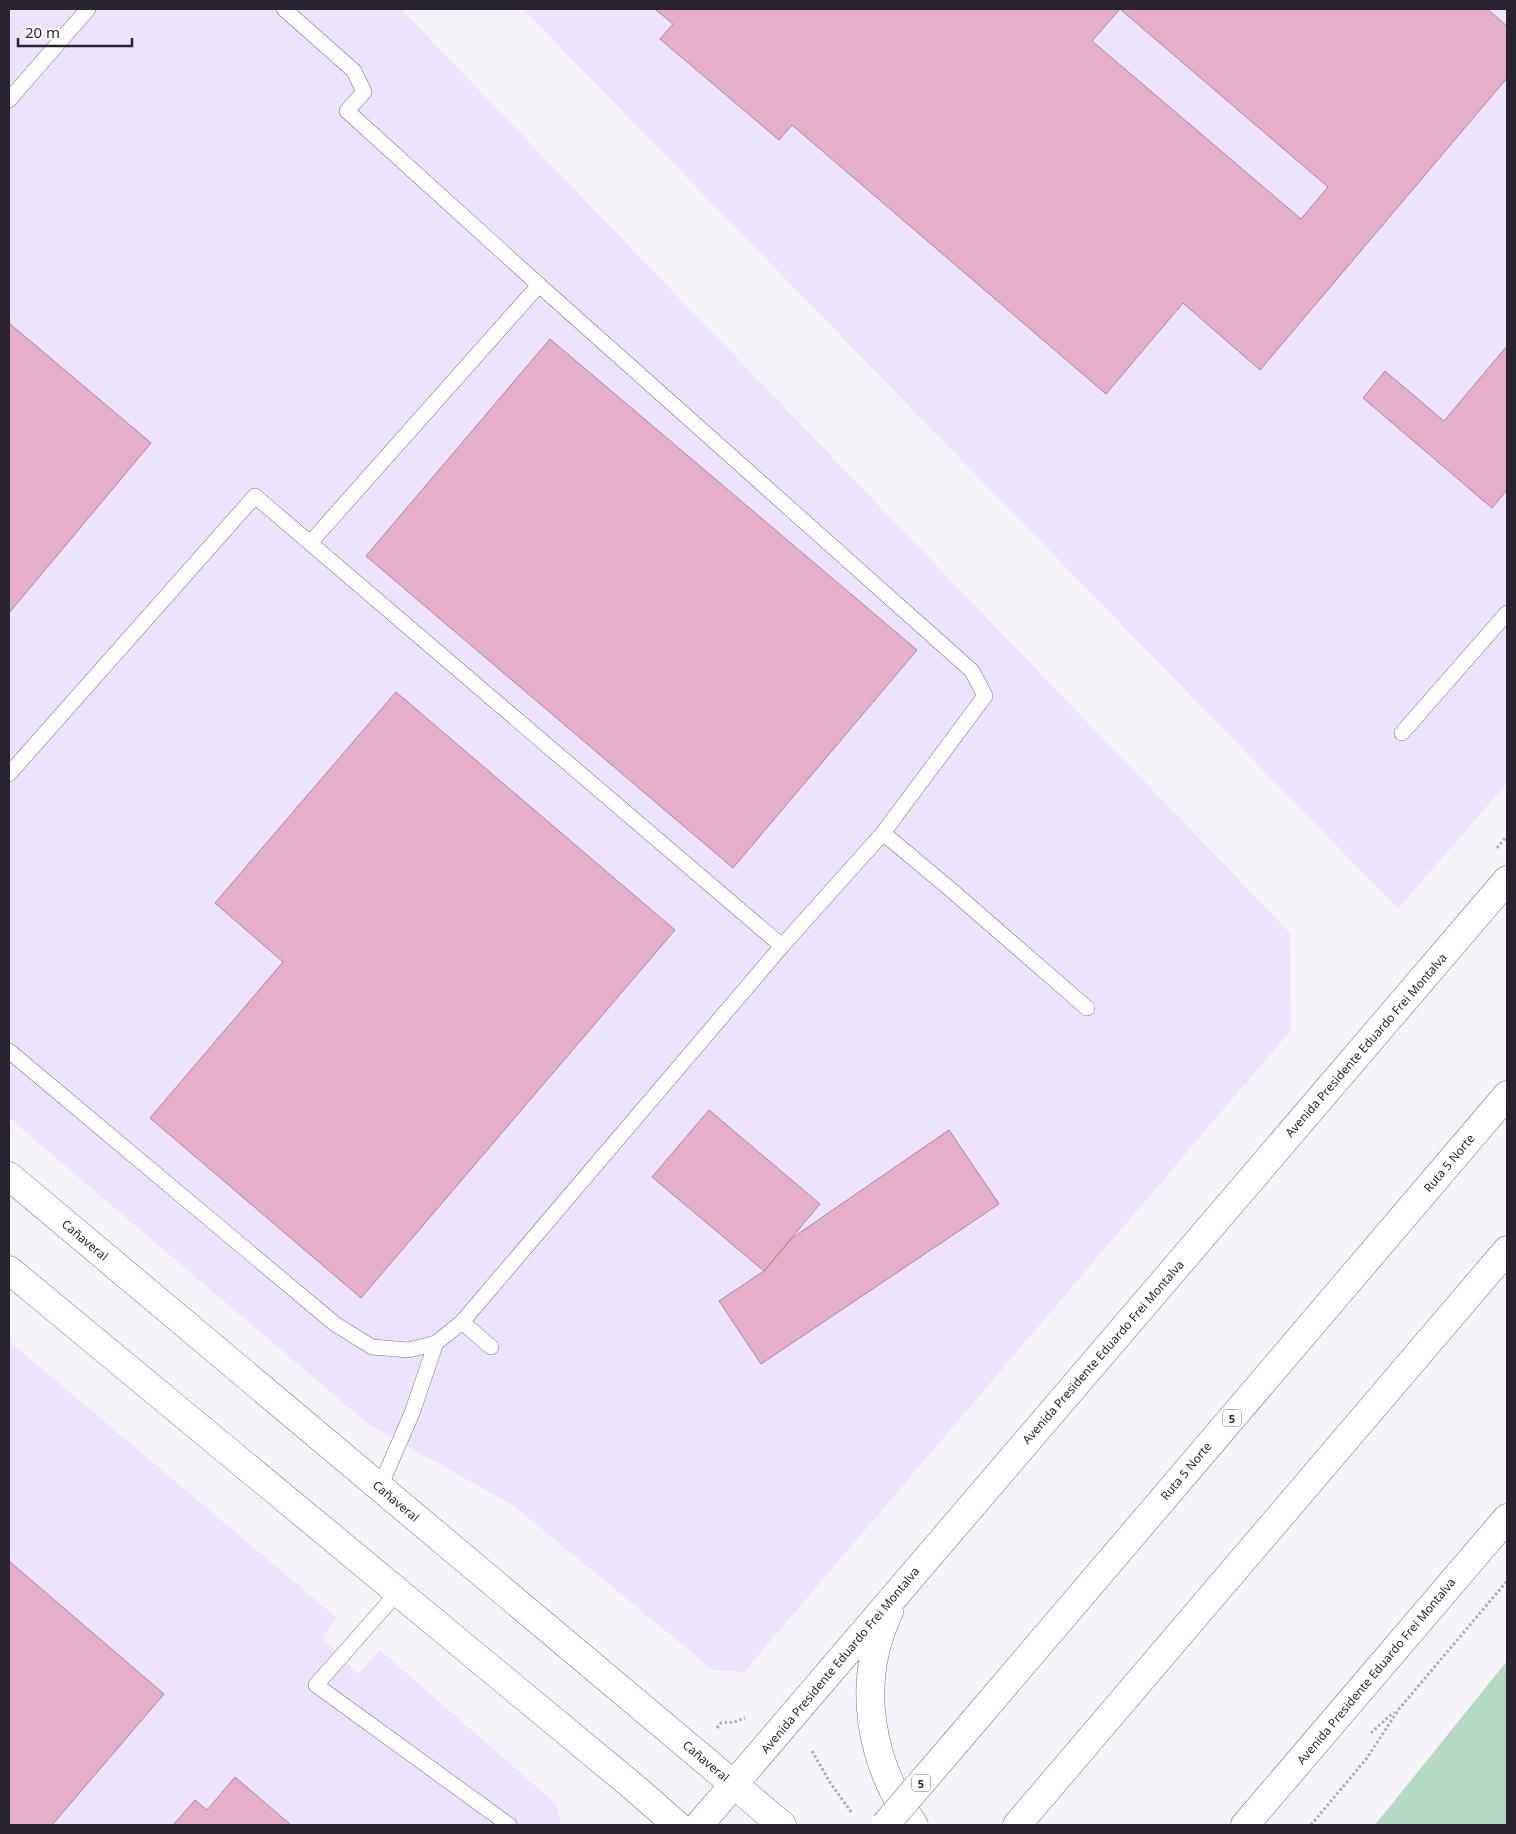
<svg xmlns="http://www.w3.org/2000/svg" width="1516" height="1834" font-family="'Noto Sans',sans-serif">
<rect width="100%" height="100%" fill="#f6f3fa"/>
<!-- built -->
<path fill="#ede3fc" d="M9,9H401L1290,933L1291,1030L744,1672L713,1670L514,1506L368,1424L9,1118Z
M523,9H1507V783L1398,909Z
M9,1341L337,1618L322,1637L358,1674L380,1650L556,1804L561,1825H9Z"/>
<!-- green -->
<path fill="#b5dac3" d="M1507,1661V1825H1375Z"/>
<!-- building -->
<path fill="#e7aeca" stroke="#aa8798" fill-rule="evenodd" d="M655,9H1487L1507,26V78L1260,370L1183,303L1106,394L792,125L779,140L660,39L673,24ZM1120,9L1328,187L1301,219L1092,41Z
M9,323L151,443L9,613Z
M550,339L917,650L733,868L366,556Z
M1507,346V490L1492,508L1363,398L1385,371L1444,421Z
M396,692L675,930L361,1298L150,1118L283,962L215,903Z
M709,1110L820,1204L764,1271L652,1177Z
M949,1130L999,1204L761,1364L719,1301L764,1271L792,1238Z
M9,1561L164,1694L52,1825H9Z
M235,1777L291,1825H173L195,1800L207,1810Z"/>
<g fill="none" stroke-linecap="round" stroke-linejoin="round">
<defs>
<path id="service" d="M284,9L354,71L364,92L347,111L539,285L972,671L985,696L883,833
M9,100L88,9
M310,543L539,285
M1402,733L1507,613
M9,774L255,496L782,946
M9,1051L335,1324L372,1347L409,1350L436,1343L462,1322L782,946L883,833L950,889L1087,1008
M462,1322L491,1347
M380,1487L412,1413L436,1343
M397,1593L316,1685L509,1825"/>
<path id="tertiary" d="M9,1176L782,1825
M9,1270L636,1789L677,1825"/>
<path id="secondary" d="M889,1612C855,1683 870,1763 914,1825
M699,1825L1507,880
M1245,1825L1507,1518"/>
<path id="motorway" d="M957,1741L1507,1095
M1017,1825L1507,1250"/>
</defs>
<!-- service casing -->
<use href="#service" stroke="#786b89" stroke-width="16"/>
<!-- tertiary casing -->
<use href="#tertiary" stroke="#786b89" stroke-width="29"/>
<!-- secondary casing -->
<use href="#secondary" stroke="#786b89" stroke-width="29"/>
<!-- motorway casing -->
<use href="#motorway" stroke="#786b89" stroke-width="29"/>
<!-- path -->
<path stroke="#b0acb5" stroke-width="3" stroke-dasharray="2.5 2.5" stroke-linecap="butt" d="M1497,848L1507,836
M717,1728L721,1723L734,1722L745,1718
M1371,1733L1394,1712
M812,1751L831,1784L852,1813
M1311,1825L1367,1758L1399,1709L1507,1581"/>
<!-- service -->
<use href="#service" stroke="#fff" stroke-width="15"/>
<!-- tertiary -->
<use href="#tertiary" stroke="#fff" stroke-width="28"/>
<!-- secondary -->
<use href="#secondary" stroke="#fff" stroke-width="28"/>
<!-- motorway -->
<use href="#motorway" stroke="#fff" stroke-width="28"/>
<defs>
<path id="motorway-bridge" d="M885,1825L957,1741"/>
</defs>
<!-- motorway-bridge casing -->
<use href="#motorway-bridge" stroke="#786b89" stroke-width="29" stroke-linecap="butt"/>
<!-- motorway-bridge -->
<use href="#motorway-bridge" stroke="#fff" stroke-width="28"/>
</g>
<g text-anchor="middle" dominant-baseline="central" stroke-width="4" stroke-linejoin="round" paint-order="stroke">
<!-- shield labels -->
<g fill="#fff" stroke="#69656e" stroke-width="1">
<rect x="1223" y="1409.5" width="18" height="17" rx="4"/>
<rect x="912" y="1774.5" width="18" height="17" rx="4"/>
</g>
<g font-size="11" font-weight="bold" fill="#292330">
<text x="1232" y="1418">5</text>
<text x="921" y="1783">5</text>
</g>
<!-- street labels -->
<g font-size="12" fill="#292330" stroke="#fff">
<text transform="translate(1366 1045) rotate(-49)">Avenida Presidente Eduardo Frei Montalva</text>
<text transform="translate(1449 1163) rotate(-50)">Ruta 5 Norte</text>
<text transform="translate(85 1240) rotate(40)">Cañaveral</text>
<text transform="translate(1103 1352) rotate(-49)">Avenida Presidente Eduardo Frei Montalva</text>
<text transform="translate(1186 1471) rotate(-50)">Ruta 5 Norte</text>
<text transform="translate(396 1501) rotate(40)">Cañaveral</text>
<text transform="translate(840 1660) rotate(-50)">Avenida Presidente Eduardo Frei Montalva</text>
<text transform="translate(1376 1671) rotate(-50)">Avenida Presidente Eduardo Frei Montalva</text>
<text transform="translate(706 1761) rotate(40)">Cañaveral</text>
</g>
</g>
<!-- border -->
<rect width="1516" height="1834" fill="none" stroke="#292330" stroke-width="20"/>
<!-- scale -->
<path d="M18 38v8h114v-8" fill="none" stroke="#292330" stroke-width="2.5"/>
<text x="25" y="38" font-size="15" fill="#292330" stroke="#ffffff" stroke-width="4" paint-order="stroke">20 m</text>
</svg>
